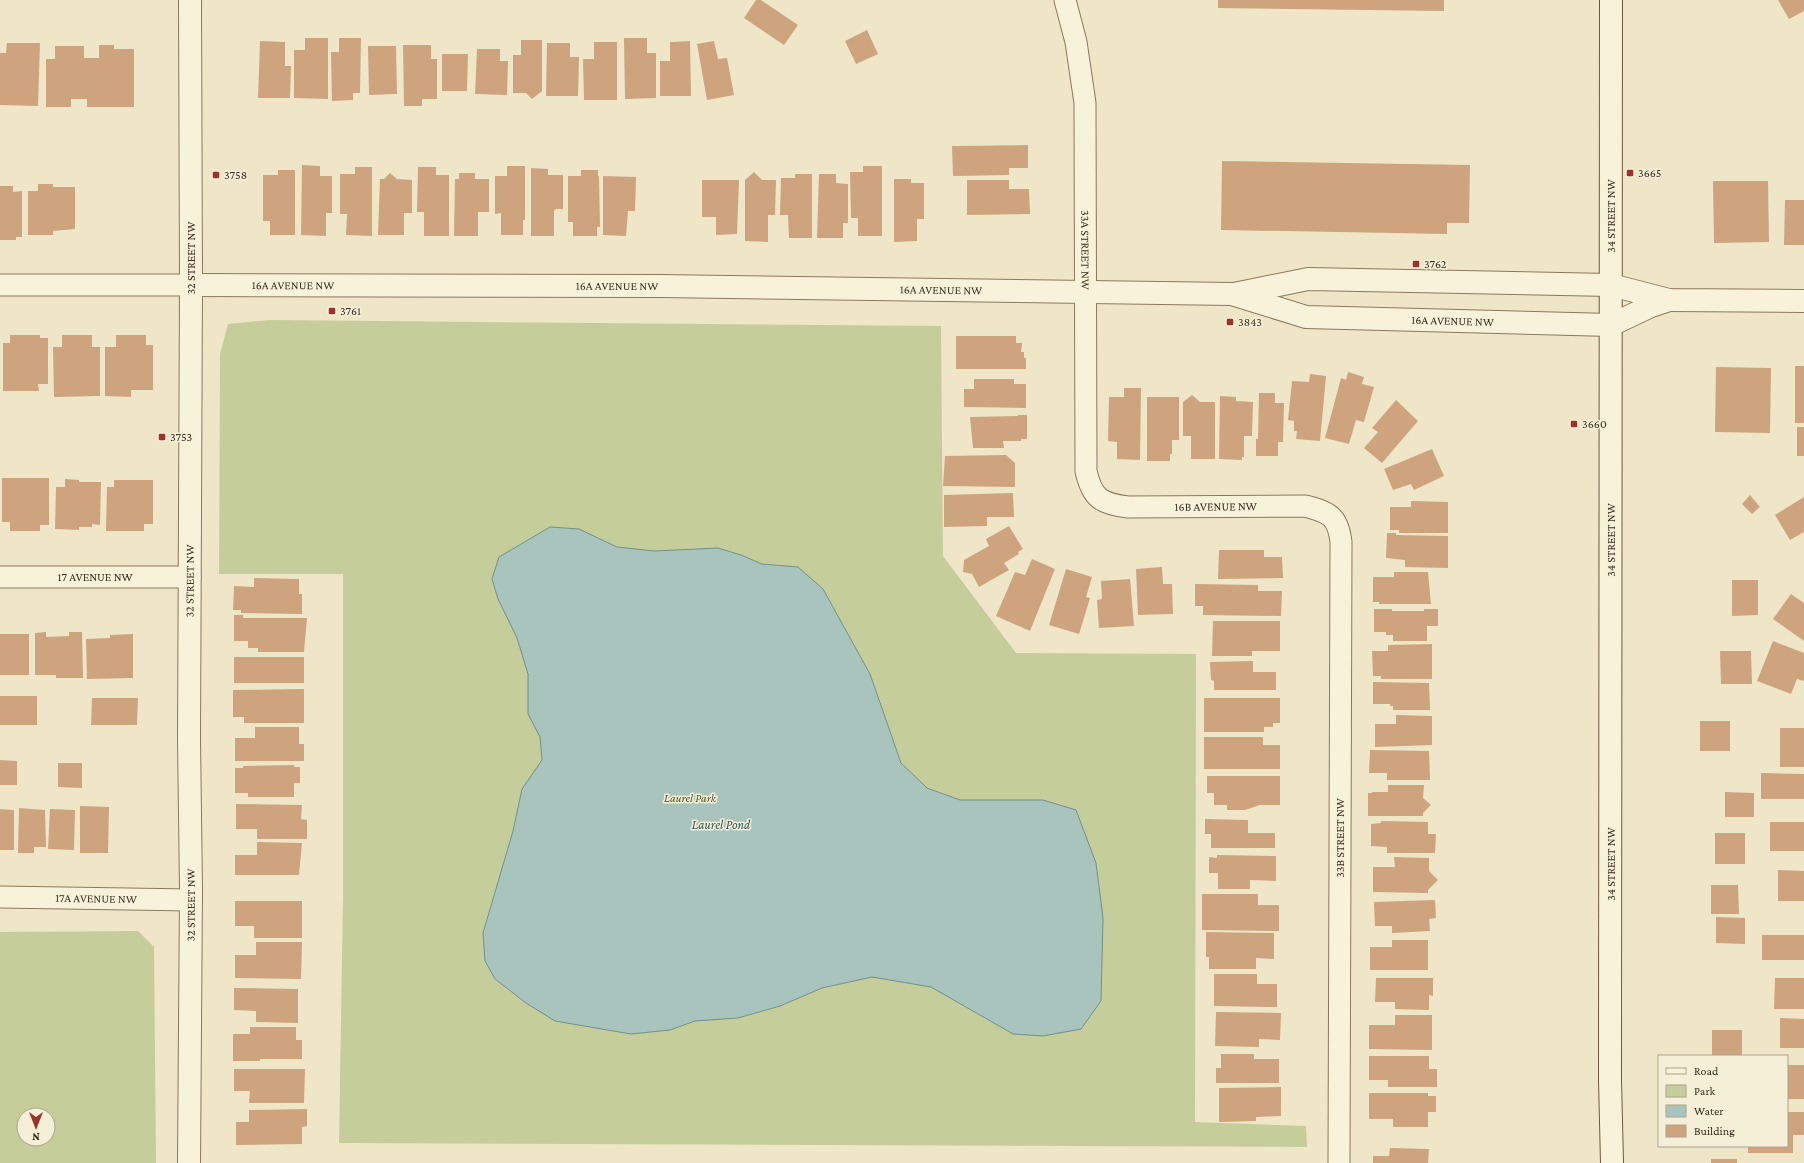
<svg xmlns="http://www.w3.org/2000/svg" width="1804" height="1163" font-family="'Crimson Pro',serif">
<rect width="100%" height="100%" fill="#efe6c8"/>
<!-- green -->
<path fill="#c5ce9b" fill-rule="evenodd" d="M270,320L941,326L943,556L1016,653L1196,654L1195,1122L1306,1126L1307,1147L339,1143L343,897V574H219L220,354L228,324Z
M138,931L154,947L156,1163H0V932ZM24,1115H48V1139H24Z"/>
<!-- water -->
<path fill="#a9c3bd" stroke="#6f928b" d="M550,527L579,529L617,547L654,551L718,548L741,555L762,564L798,567L823,589L870,674L901,763L927,788L960,800H1043L1076,810L1096,863L1103,918L1101,1001L1081,1029L1043,1036L1013,1034L931,987L872,977L822,988L780,1006L738,1018L695,1021L670,1030L631,1034L555,1021L526,1003L495,979L485,961L483,933L513,831L522,789L542,760L540,737L528,714V674L517,638L498,599L492,579L499,557Z"/>
<!-- building -->
<path fill="#cda47e" d="M756,0H761L798,25L784,45L744,18Z
M1218,0H1444V11L1218,8Z
M1778,0H1804V11L1789,19Z
M867,30L878,54L856,64L845,41Z
M305,38H328V99L294,98V50H305Z
M339,38H361L360,93H353V100L332,101L331,52H339Z
M624,38H647V53H656V98L625,99Z
M521,40H542V91L532,99L526,93H513V55H521Z
M260,41L285,42V66H291L290,98H258Z
M690,41L691,96H660V61H670V42Z
M714,41L718,59L727,58L734,95L707,100L697,44Z
M594,42H617V100H584L583,59H594Z
M7,43H40L38,106L0,105V53H6Z
M547,43H570V57H579L578,96H546Z
M99,45H114V49H134V107H87V99H71V107H46V59H55V46H84V58H99Z
M403,45H431V59H437V99H422V106H404Z
M368,46H396L397,94L369,95Z
M477,49H500V61H508L507,95L475,94Z
M442,54H468L467,91H442Z
M1028,145V168H1009V175L953,176L952,146Z
M1222,161L1470,165L1469,223H1447V234L1221,230Z
M302,165L320,166V176H332V213H326V236L301,235Z
M507,166H525V220H523V235H501V213L495,214V176H507Z
M863,166H882V236H858V218H851L850,172H863Z
M355,167H372V236L346,235L347,214H340V174H355Z
M418,167H436V175H449V236H424V212H417Z
M531,168L548,169V175H563V209H556L554,211V236H531Z
M278,170H295V235H270V221H263V175H278Z
M581,170H598V176H599L600,227H597V236H573V222H568V176H581Z
M754,172L762,180H776L775,215H768V242L745,241V180Z
M390,173L397,179L412,180V213H404V235H378L380,179H384Z
M459,173H475V179H489V212H478V236H454L455,179H459Z
M795,174H812V238H789L788,215H780L781,178H795Z
M819,174H836V183L848,184V223H843V238H817Z
M603,176L636,177L635,211H628L626,236L603,235Z
M894,179H911V183H924V219H917V241L894,242Z
M702,180H739L737,234L716,235V217H702Z
M967,180H1009V189H1029L1030,214L967,215Z
M1713,181H1768L1769,242L1714,243Z
M38,184H53V187H75V229L53,231V235H28V191H38Z
M0,186H13V192L22,191V237H16V240H0Z
M1785,200H1804V245H1784Z
M10,335H40V338H48V384H38L39,391H3V343H10Z
M62,335H92V347H100V396L54,397L53,347H62Z
M116,335H146V345H153V390H131V397L105,396V347H116Z
M956,336H1016V343H1022L1021,352H1024V358H1026V369H956Z
M1795,366H1804V423H1795Z
M1716,367L1771,368L1770,433L1715,432Z
M1348,372L1364,377L1362,384L1374,387L1364,422L1356,420L1349,444L1325,438L1341,378L1346,380Z
M1310,374L1326,376L1320,441L1296,439L1297,431H1294V421L1288,420L1292,381L1309,382Z
M974,379H1014V384H1026V408L964,407V389H974Z
M1124,388H1141L1140,460L1117,459V442L1108,441L1109,397H1124Z
M1259,393H1275V403H1284L1283,442H1278V456H1256V439H1258Z
M1192,395L1200,402H1215V459H1191V436H1183V402Z
M1220,396L1236,397V401L1253,402L1252,436H1244V457H1242V460L1219,459Z
M1147,397H1179V440H1172V454H1170V461H1147Z
M1396,400L1418,421L1382,463L1364,448L1378,432L1372,428Z
M1018,415H1027V439H1021V441H1003L1004,448H973L970,417L1018,416Z
M1797,427H1804V456H1797Z
M1432,449L1444,476L1414,490L1411,484L1393,490L1384,469Z
M1006,455L1015,463V487L943,486L945,456Z
M2,478H49V525H40V531H10V522H2Z
M65,479L79,480V482H101L100,525L92,524V527H79V530L55,529L56,487H65Z
M114,480H153V524H144V531H106L107,487H114Z
M1013,493L1014,517H987V526L944,527V495Z
M1750,495L1760,507L1752,514L1742,504Z
M1804,497V532L1790,540L1775,515Z
M1411,501L1448,502V533H1399V530H1390V507H1411Z
M1009,526L1023,549L1018,552L1019,554L1004,563L1009,570L979,587L972,574L963,572L964,560L989,546L986,539Z
M1387,533H1396V535L1448,536V568L1405,567V560L1386,558Z
M1219,550H1264V557H1282L1283,578L1218,579Z
M1032,559L1055,569L1030,631L996,616L1015,572L1025,575Z
M1162,567L1163,584H1172L1173,614L1138,615L1136,569Z
M1066,569L1092,577L1086,597L1090,598L1079,634L1049,625Z
M1394,572H1428L1431,604H1379V602H1373V577H1394Z
M254,578L299,579V594H302V614L241,613V610H233L234,586L254,587Z
M1130,579L1134,626L1099,628L1097,600L1102,599L1101,581Z
M1732,580H1758V615L1732,616Z
M1195,584L1258,585V591H1282L1281,616L1203,615V606H1195Z
M1791,594L1804,603V641L1773,619Z
M1374,609H1392V611H1424V609H1438V626H1427V641H1393V635H1386V632H1374Z
M234,615H243V618H307L304,652H258V648H248V641H234Z
M1213,621H1280V651H1252V656H1212Z
M46,632V637L69,636V632H82L83,678H56V675H35V633Z
M0,634H29V675H0Z
M133,634V678L87,679L86,639L110,638V635Z
M1773,641L1804,653V681L1797,679L1791,694L1757,681Z
M1432,644V679H1381V676H1373L1372,651H1388V645Z
M1720,651H1751L1752,684H1721Z
M234,657H304V683H234Z
M1253,661V672H1276V690H1214V681L1211,680L1210,662Z
M1373,682L1429,683L1430,710H1393V706H1390V704H1373Z
M304,689V723H244V717H233V690Z
M0,696H37V725H0Z
M92,698H138L137,725H91Z
M1204,698H1280V723H1273V727H1264V732H1204Z
M1396,715L1432,716V745L1375,747V724H1396Z
M1700,721H1730V751H1700Z
M255,727H299V744H304V761H235V738H255Z
M1780,728H1804V767H1780Z
M1204,737H1263V745H1280V769H1204Z
M1370,750L1429,751L1430,780H1387V773H1369Z
M0,760L17,761V785H0Z
M58,763H82V788L58,787Z
M294,765V767H300V783H294V797H248V793H235V768H243V766Z
M1761,773L1804,774V799H1761Z
M1207,776H1280V805H1260L1245,810H1227V805H1214V793H1207Z
M1388,785H1424L1423,798L1431,805L1423,813V816H1368V793H1372V792H1388Z
M1725,792L1754,793V817H1725Z
M236,804L302,805L301,819L307,820V839H257V829H236Z
M80,806L109,807L108,853H80Z
M19,808L45,810L46,847H34V853H18Z
M0,809L14,810V850H0Z
M50,809L75,810L74,850L48,849Z
M1205,819L1248,820V833H1275V848H1211V834H1205Z
M1381,821L1428,822V834H1436L1435,853H1387V847L1371,846V824L1381,823Z
M1770,822H1804V851H1770Z
M1715,833H1745V864H1715Z
M257,842L302,843L299,875H235V855H257Z
M1217,855L1276,856V881L1250,880V889H1218V873H1209V857L1217,858Z
M1394,857L1429,858V871L1438,880L1428,890V893L1373,892V867H1395Z
M1778,870L1804,871V901H1778Z
M1711,885H1738L1739,914H1711Z
M1202,894H1258V905H1279V931L1202,930Z
M1435,900L1436,918L1429,919L1430,931L1392,933V926H1375L1374,902Z
M235,901H302V938H254V926H235Z
M1716,917L1745,918V944L1716,943Z
M1206,932L1274,933V959L1256,958V969H1209V957H1206Z
M1762,935H1804V960H1762Z
M1392,940H1428V970H1370V947H1392Z
M256,942H302L301,979L235,978V955H256Z
M1214,974H1257V984H1277V1007L1214,1006Z
M1376,978H1433V996L1429,995V1010L1395,1009V1002H1375Z
M1775,978H1804V1009H1774Z
M234,988L298,989V1023L256,1022V1011L234,1010Z
M1216,1012L1281,1013L1280,1040L1259,1039V1047L1215,1046Z
M1395,1015H1432V1050L1369,1049V1025H1395Z
M1780,1018L1804,1019V1048H1780Z
M250,1027H296V1040H302V1059H260V1061H233V1034H250Z
M1712,1030H1742V1056H1712Z
M1221,1054H1254V1059H1279V1083H1216V1068H1221Z
M1369,1056H1429V1069H1437V1087H1388V1080H1369Z
M1787,1065H1804V1099H1787Z
M234,1069H305L304,1103H249L250,1091H234Z
M1281,1087V1116L1256,1117V1121L1219,1122V1088Z
M1369,1093H1428V1096H1436V1112H1428V1127H1393V1119H1369Z
M307,1109V1126L302,1127V1144L236,1145V1122H249V1110Z
M1787,1112H1804V1135H1793V1153H1748V1146H1787Z
M1390,1148L1429,1149L1428,1163H1373V1156H1389Z
M1711,1159H1737V1163H1711Z"/>
<g fill="none" stroke-linecap="round" stroke-linejoin="round">
<defs>
<g id="minor">
<path id="s1" d="M1065,0L1076,42L1085,103L1086,471C1092,498 1101,504 1128,507L1305,506C1329,512 1338,516 1341,542L1339,1163"/>
<path d="M0,285H191"/>
<path id="s2" d="M0,577H190"/>
<path id="s3" d="M0,897L191,900"/>
</g>
<g id="tertiary">
<path id="s4" d="M191,285L660,286L1234,294L1308,279L1611,285L1669,300L1804,301"/>
<path id="s5" d="M1235,295L1306,317L1611,325L1651,306L1669,300"/>
<path id="s6" d="M189,1163L191,890L189,739L191,285L190,0"/>
</g>
<path id="secondary" d="M1611,0L1610,1080L1612,1163"/>
</defs>
<!-- minor casing -->
<use href="#minor" stroke="#8b785c" stroke-width="23"/>
<!-- tertiary casing -->
<use href="#tertiary" stroke="#8b785c" stroke-width="24"/>
<!-- secondary casing -->
<use href="#secondary" stroke="#6d593f" stroke-width="24"/>
<!-- minor -->
<use href="#minor" stroke="#f9f2db" stroke-width="21"/>
<!-- tertiary -->
<use href="#tertiary" stroke="#f9f2db" stroke-width="22"/>
<!-- secondary -->
<use href="#secondary" stroke="#f9f2db" stroke-width="22"/>
</g>
<!-- markers -->
<g fill="#9b322c" stroke="#f6efd7" stroke-width="1.5">
<rect x="1626" y="169" width="8" height="8" rx="2"/>
<rect x="212" y="171" width="8" height="8" rx="2"/>
<rect x="1412" y="260" width="8" height="8" rx="2"/>
<rect x="328" y="307" width="8" height="8" rx="2"/>
<rect x="1226" y="318" width="8" height="8" rx="2"/>
<rect x="1570" y="420" width="8" height="8" rx="2"/>
<rect x="158" y="433" width="8" height="8" rx="2"/>
</g>
<g text-anchor="middle" dominant-baseline="central" stroke-width="3" stroke-linejoin="round" paint-order="stroke">
<!-- poi labels -->
<g font-size="12" fill="#3c2f20" stroke="#f6efd7" text-anchor="start">
<text x="1638" y="173">3665</text>
<text x="224" y="175">3758</text>
<text x="1424" y="264">3762</text>
<text x="340" y="311">3761</text>
<text x="1238" y="322">3843</text>
<text x="1582" y="424">3660</text>
<text x="170" y="437">3753</text>
</g>
<!-- street labels -->
<g font-size="12" fill="#3c2f20" stroke="#f6efd7">
<text transform="translate(1611 216) rotate(-90)">34 STREET NW</text>
<text stroke="none"><textPath href="#s1" startOffset="252">33A STREET NW</textPath></text>
<text transform="translate(191 258) rotate(-90)">32 STREET NW</text>
<text stroke="none"><textPath href="#s4" startOffset="102">16A AVENUE NW</textPath></text>
<text stroke="none"><textPath href="#s4" startOffset="426">16A AVENUE NW</textPath></text>
<text stroke="none"><textPath href="#s4" startOffset="750">16A AVENUE NW</textPath></text>
<text stroke="none"><textPath href="#s5" startOffset="221">16A AVENUE NW</textPath></text>
<text stroke="none"><textPath href="#s1" startOffset="622">16B AVENUE NW</textPath></text>
<text transform="translate(1611 540) rotate(-90)">34 STREET NW</text>
<text stroke="none"><textPath href="#s2" startOffset="95">17 AVENUE NW</textPath></text>
<text stroke="none"><textPath href="#s6" startOffset="582">32 STREET NW</textPath></text>
<text transform="translate(1340 838) rotate(-90)">33B STREET NW</text>
<text transform="translate(1611 864) rotate(-90)">34 STREET NW</text>
<text stroke="none"><textPath href="#s3" startOffset="96">17A AVENUE NW</textPath></text>
<text stroke="none"><textPath href="#s6" startOffset="258">32 STREET NW</textPath></text>
</g>
<!-- park labels -->
<g font-size="12" font-style="italic" fill="#495827" stroke="#f6efd7">
<text x="690" y="798">Laurel Park</text>
</g>
<!-- water labels -->
<g font-size="13" font-style="italic" fill="#2f5b5b" stroke="#f6efd7">
<text x="721" y="824">Laurel Pond</text>
</g>
</g>
<!-- legend -->
<rect x="1658" y="1055" width="130" height="92" fill="#f6efd7" stroke="#aca28e"/>
<rect x="1666" y="1068" width="20" height="6" fill="#f9f2db" stroke="#aca28e"/>
<text x="1694" y="1075" font-size="12" fill="#3c2f20">Road</text>
<rect x="1666" y="1085" width="20" height="12" fill="#c5ce9b" stroke="#aca28e"/>
<text x="1694" y="1095" font-size="12" fill="#3c2f20">Park</text>
<rect x="1666" y="1105" width="20" height="12" fill="#a9c3bd" stroke="#aca28e"/>
<text x="1694" y="1115" font-size="12" fill="#3c2f20">Water</text>
<rect x="1666" y="1125" width="20" height="12" fill="#cda47e" stroke="#aca28e"/>
<text x="1694" y="1135" font-size="12" fill="#3c2f20">Building</text>
<!-- north arrow -->
<g transform="translate(36 1127) rotate(180)"><circle r="19" fill="#f6efd7" stroke="#aca28e"/>
<path d="M0-3L7 15L0 10L-7 15Z" fill="#9b322c"/>
<text y="-6" font-size="11" font-weight="bold" text-anchor="middle" fill="#3c2f20">N</text>
</g>
</svg>
